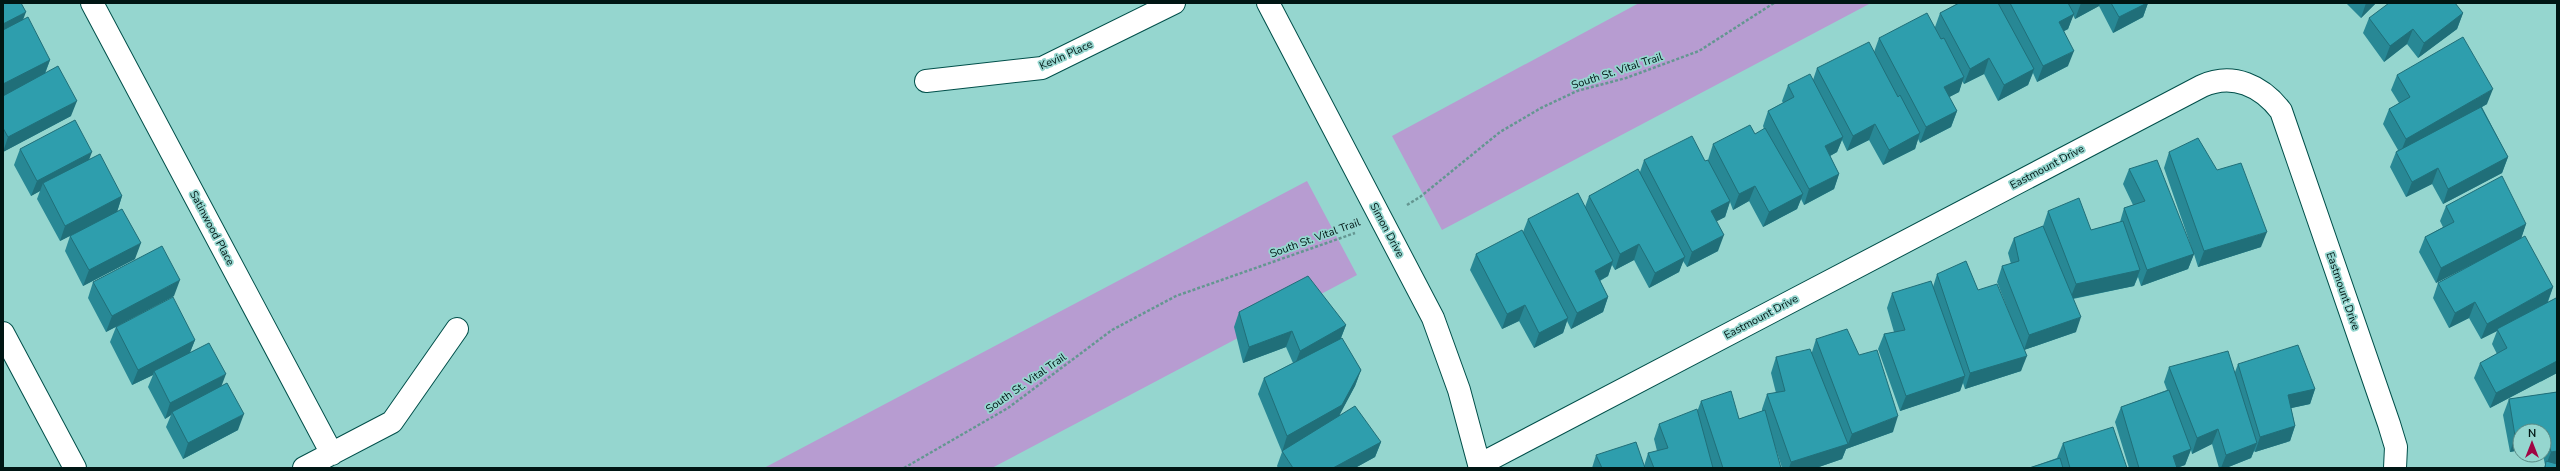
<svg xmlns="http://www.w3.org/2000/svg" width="2560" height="471" font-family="'Nunito Sans',sans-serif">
<rect width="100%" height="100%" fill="#95d6cf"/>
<!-- green -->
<path fill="#b79cd1" d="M1639,3H1871L1442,230L1392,136Z
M1307,181L1357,275L992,468H764Z"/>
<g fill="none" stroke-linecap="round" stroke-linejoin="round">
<defs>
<path id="minor" d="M92,3L332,454
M1268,3L1433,318L1459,390L1480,468
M926,81L1042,68L1174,3
M3,333L75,468
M1479,465L2202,86C2233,72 2262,86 2281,111L2389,424L2396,447L2395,468
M304,468L392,422L457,329"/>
</defs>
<!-- minor casing -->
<use href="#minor" stroke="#014f4a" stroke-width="24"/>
<!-- path -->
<path stroke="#649691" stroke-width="2.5" stroke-dasharray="3 2" stroke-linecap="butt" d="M1407,205L1420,197L1500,132L1541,108L1577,91L1626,78L1699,51L1774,3
M904,468L1008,408L1112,330L1176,296L1355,233"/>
<!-- minor -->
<use href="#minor" stroke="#fff" stroke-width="22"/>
</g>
<!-- wall -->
<path fill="#288895" d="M3,3L23,20L50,60L45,74L71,116L3,152Z
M1959,3H2148L2143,17L2113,33L2099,6L2075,19L2073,15L2068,29L2064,31L2068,66L2037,82L2033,73L2028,85L1998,101L1984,74L1964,84L1962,81L1959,92L1949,97L1957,111L1951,127L1920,143L1918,139L1915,149L1883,165L1869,140L1847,151L1842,140L1837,152L1830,156L1839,174L1834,189L1804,205L1801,199L1797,209L1763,227L1749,201L1733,210L1730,202L1725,217L1716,221L1718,251L1687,267L1683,261L1679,272L1649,288L1634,260L1615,270L1612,265L1608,276L1600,281L1608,297L1603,312L1571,329L1567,321L1563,333L1534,348L1519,321L1502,329L1470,270L1476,254L1523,232L1528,219L1585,207L1589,196L1640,172L1644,160L1705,161L1708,160L1713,144L1755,134L1764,129L1763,126L1768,111L1783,103L1782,101L1788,85L1813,80L1817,68L1874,52L1879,38L1935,27L1940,13Z
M2346,3H2376L2361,18Z
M2463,13L2457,29L2418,58L2407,44L2384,62L2363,33L2369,18Z
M2397,75L2487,104L2482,107L2508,157L2502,173L2443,204L2432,184L2406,197L2390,167L2396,152L2398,150L2383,124L2389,109L2399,103L2391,90Z
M20,149L89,159L122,196L117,212L135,259L83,286L65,251L70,236L102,219L60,241L37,199L40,191L31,196L14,165Z
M2169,152L2261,247L2198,267L2194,254L2188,269L2141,286L2138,277L2134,286L2073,299L2076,332L2024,350L2021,371L1965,389L1963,383L1960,391L1900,411L1878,349L1884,334L1894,332L1887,308L1892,293L1933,287L1937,274L1978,290L2011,318L1997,282L2002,266L2011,264L2008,253L2014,238L2043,226L2048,211L2091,230L2120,222L2124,208L2133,205L2123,184L2129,169L2192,249L2164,168Z
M2446,206L2526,224L2521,238L2553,287L2548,302L2557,299V373L2490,408L2474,378L2480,363L2497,354L2492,344L2497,331L2481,339L2469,318L2449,328L2433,298L2438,283L2477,262L2436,283L2419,252L2425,237L2443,227L2440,221Z
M93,282L174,296L106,332L88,298Z
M1239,312L1346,325L1341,338L1361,370L1355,386L1339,415L1381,442L1375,457L1355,468H1278L1277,466L1282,452L1258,394L1264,378L1293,363L1286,347L1243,363L1234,327Z
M116,327L195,340L190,352L221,386L238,430L183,459L166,427L171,415L165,419L148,387L153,375L132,385L110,342Z
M1816,339L1893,432L1846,449L1842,459L1816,468H1782L1774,443L1781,468H1592L1596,455L1644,466L1648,453L1657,451L1654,439L1659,424L1697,412L1701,401L1739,419L1762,411V409L1767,394L1776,393L1771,373L1776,357L1812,352Z
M2238,364L2315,389L2310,404L2291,408L2295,426L2290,441L2255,452L2254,451L2251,458L2226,468H2219L2212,444L2192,454L2191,450L2185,465L2177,468H2129L2115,422L2121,407L2167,390L2164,382L2169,367L2235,372Z
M2557,392V468H2544L2545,465L2543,455H2544V431H2520V450L2510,452L2503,415L2509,399Z
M2063,443L2127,468H2029L2057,458Z"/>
<!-- shaded-wall -->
<path fill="#206f79" d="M2081,3H2100L2099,6L2075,19Z
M2147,3H2148L2143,17L2113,33L2119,17Z
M2366,3H2376L2361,18Z
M26,12L20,28L3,37V24Z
M2463,13L2457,29L2418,58L2424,43Z
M2074,14L2068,29L2053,37L2059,22Z
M2413,29L2407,44L2384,62L2390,46Z
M2074,51L2068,66L2037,82L2043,66Z
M1989,58L1984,74L1964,84L1970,69Z
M50,60L44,75L3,97V84Z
M2034,69L2028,85L1998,101L2004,85Z
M1964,77L1959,92L1938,103L1944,87Z
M2493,89L2487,104L2400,154L2406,139Z
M77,101L71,116L3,152L8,137Z
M1957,111L1951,127L1920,143L1926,127Z
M1875,124L1869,140L1847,151L1853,136Z
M1920,133L1915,149L1883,165L1889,150Z
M1843,137L1837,152L1819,162L1825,146Z
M92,152L86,168L43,183L40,191L31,196L37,181Z
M2508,157L2502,173L2443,204L2448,189Z
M2438,168L2432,184L2406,197L2412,182Z
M1839,174L1834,189L1804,205L1809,189Z
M1755,186L1749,201L1733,210L1739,194Z
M1803,194L1797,209L1763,227L1769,212Z
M122,196L117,212L60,241L65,226Z
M1730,201L1725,217L1706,227L1711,211Z
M2526,224L2521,239L2436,283L2441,268Z
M2267,232L2261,247L2198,267L2204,251Z
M1724,235L1718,251L1687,267L1692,252Z
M141,243L135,259L83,286L89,270Z
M1639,244L1634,260L1615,270L1620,254Z
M2194,254L2188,269L2141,286L2147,270Z
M1685,257L1679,272L1649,288L1655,273Z
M1613,261L1608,276L1589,286L1595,271Z
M2140,270L2134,286L2070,299L2076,284Z
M180,280L174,296L106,332L112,316Z
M2553,287L2547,303L2497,329V331L2481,339L2487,324Z
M1608,297L1603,312L1571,329L1577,313Z
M2475,302L2469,318L2449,328L2455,313Z
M1525,305L1519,321L1502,329L1507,314Z
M2081,317L2076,332L2024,350L2029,335Z
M1568,318L1563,333L1534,348L1539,333Z
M1346,325L1340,340L1294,367L1300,351Z
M1292,331L1286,347L1243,363L1249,347Z
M195,340L189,355L154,371L153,375L132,385L138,370Z
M2027,356L2021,371L1965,389L1970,373Z
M2557,361V373L2490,408L2496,393Z
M1361,370L1355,386L1337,420L1282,451V452L1287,436Z
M226,374L220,390L172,412L171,415L165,419L170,403Z
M1965,376L1960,391L1900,411L1906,396Z
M2315,389L2310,404L2282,410L2288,395Z
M244,414L238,430L183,459L188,443Z
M1898,416L1893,432L1846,449L1852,434Z
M2295,426L2290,441L2255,452L2260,437Z
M2218,429L2212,444L2192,454L2197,438Z
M2547,431L2544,440V432Z
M2515,436H2520V450L2510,452Z
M1381,442L1375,457L1355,468H1333Z
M2257,443L2251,458L2226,468H2221L2226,455Z
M1848,444L1842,459L1816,468H1789L1791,462Z
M2191,449L2185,465L2176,468L2173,456Z
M2557,451V466L2545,468L2551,452Z"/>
<!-- building -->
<path fill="#2e9ead" stroke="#206f79" d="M3,3H21L26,12L3,24Z
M1959,3H1998L2034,69L2004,85L1989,58L1970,69L1940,13Z
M2010,3H2068L2074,14L2059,22L2074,51L2043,66Z
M2111,3H2147L2119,17Z
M2389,3H2455L2463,13L2424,43L2413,29L2390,46L2369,18Z
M1927,13L1941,39L1944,38L1964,77L1944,87L1957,111L1926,127L1879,38Z
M28,17L50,60L3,84V30Z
M2463,37L2493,89L2406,139L2389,109L2410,97L2397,75Z
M1869,42L1898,97L1900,95L1920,133L1889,150L1875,124L1853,136L1817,68Z
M58,66L77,101L8,137L3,128V96Z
M1810,74L1843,137L1825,146L1839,174L1809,189L1768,111L1794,97L1788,85Z
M2481,107L2508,157L2448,189L2438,168L2412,182L2396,152Z
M75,120L92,152L37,181L20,149Z
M1750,125L1755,134L1765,128L1803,194L1769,212L1755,186L1739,194L1713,144Z
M1692,136L1705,161L1708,160L1730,201L1711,211L1724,235L1692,252L1644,160Z
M2198,138L2217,170L2241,163L2267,232L2204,251L2169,152Z
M100,154L122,196L65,226L43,183Z
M2157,160L2194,254L2147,270L2124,208L2145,201L2129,169Z
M1638,169L1685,257L1655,273L1639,244L1620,254L1589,196Z
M2502,176L2526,224L2441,268L2425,237L2454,222L2446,206Z
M1578,193L1613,261L1595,271L1608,297L1577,313L1528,219Z
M2079,198L2091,230L2123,221L2140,270L2076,284L2048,211Z
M122,209L141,243L89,270L70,236Z
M2043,226L2081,317L2029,335L2002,266L2019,261L2014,238Z
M1522,230L1568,318L1539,333L1525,305L1507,314L1476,254Z
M2525,236L2553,287L2487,324L2475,302L2455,313L2438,283Z
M162,246L180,280L112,316L93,282Z
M1966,261L1978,290L1997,284L2027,356L1970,373L1937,274Z
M1308,276L1346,325L1300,351L1292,331L1249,347L1239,312Z
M1931,281L1965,376L1906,396L1884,334L1905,330L1892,293Z
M173,297L195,340L138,370L116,327Z
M2556,298L2557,299V361L2496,393L2480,363L2507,348L2497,329Z
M1847,329L1859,355L1877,350L1898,416L1852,434L1816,339Z
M1342,338L1361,370L1342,405L1287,436L1264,378Z
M209,343L226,374L170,403L154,371Z
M2298,345L2315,389L2288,395L2295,426L2260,437L2238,364Z
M1810,349L1848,444L1791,462L1767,394L1785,391L1776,357Z
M2228,351L2257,443L2226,455L2218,429L2197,438L2169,367Z
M227,383L244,414L188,443L172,412Z
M2169,390L2191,449L2173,456L2177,468H2139L2121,407Z
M1731,391L1739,419L1765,410L1781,468H1723L1701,401Z
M2557,392V451L2551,452L2547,431L2544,432V431H2520V436H2515L2509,399Z
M1355,406L1381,442L1333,468H1293L1282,451Z
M1697,409L1713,468H1654L1648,453L1668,448L1659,424Z
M2113,427L2127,468H2070L2063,443Z
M1636,442L1645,468H1602L1596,455Z
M2060,458L2063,468H2029Z
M2546,461L2557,464V468H2545Z"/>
<g text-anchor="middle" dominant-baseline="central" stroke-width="3.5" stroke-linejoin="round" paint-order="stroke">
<!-- street labels -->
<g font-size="11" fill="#001614" stroke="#95d6cf">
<text transform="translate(1066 55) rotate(-24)">Kevin Place</text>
<text transform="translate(1617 71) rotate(-18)">South St. Vital Trail</text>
<text transform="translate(2047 167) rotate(-28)">Eastmount Drive</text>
<text transform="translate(212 228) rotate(62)">Satinwood Place</text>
<text transform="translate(1387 230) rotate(62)">Simon Drive</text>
<text transform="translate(1315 238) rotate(-20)">South St. Vital Trail</text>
<text transform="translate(2343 291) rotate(71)">Eastmount Drive</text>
<text transform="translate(1761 317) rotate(-28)">Eastmount Drive</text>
<text transform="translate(1026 383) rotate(-35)">South St. Vital Trail</text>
</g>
</g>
<!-- border -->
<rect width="2560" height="471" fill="none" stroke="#001614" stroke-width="8"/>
<!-- north arrow -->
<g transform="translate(2532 443)"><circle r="19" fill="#95d6cf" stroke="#598984"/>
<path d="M0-3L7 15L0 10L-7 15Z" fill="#a00444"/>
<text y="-6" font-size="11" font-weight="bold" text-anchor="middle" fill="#001614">N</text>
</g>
</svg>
